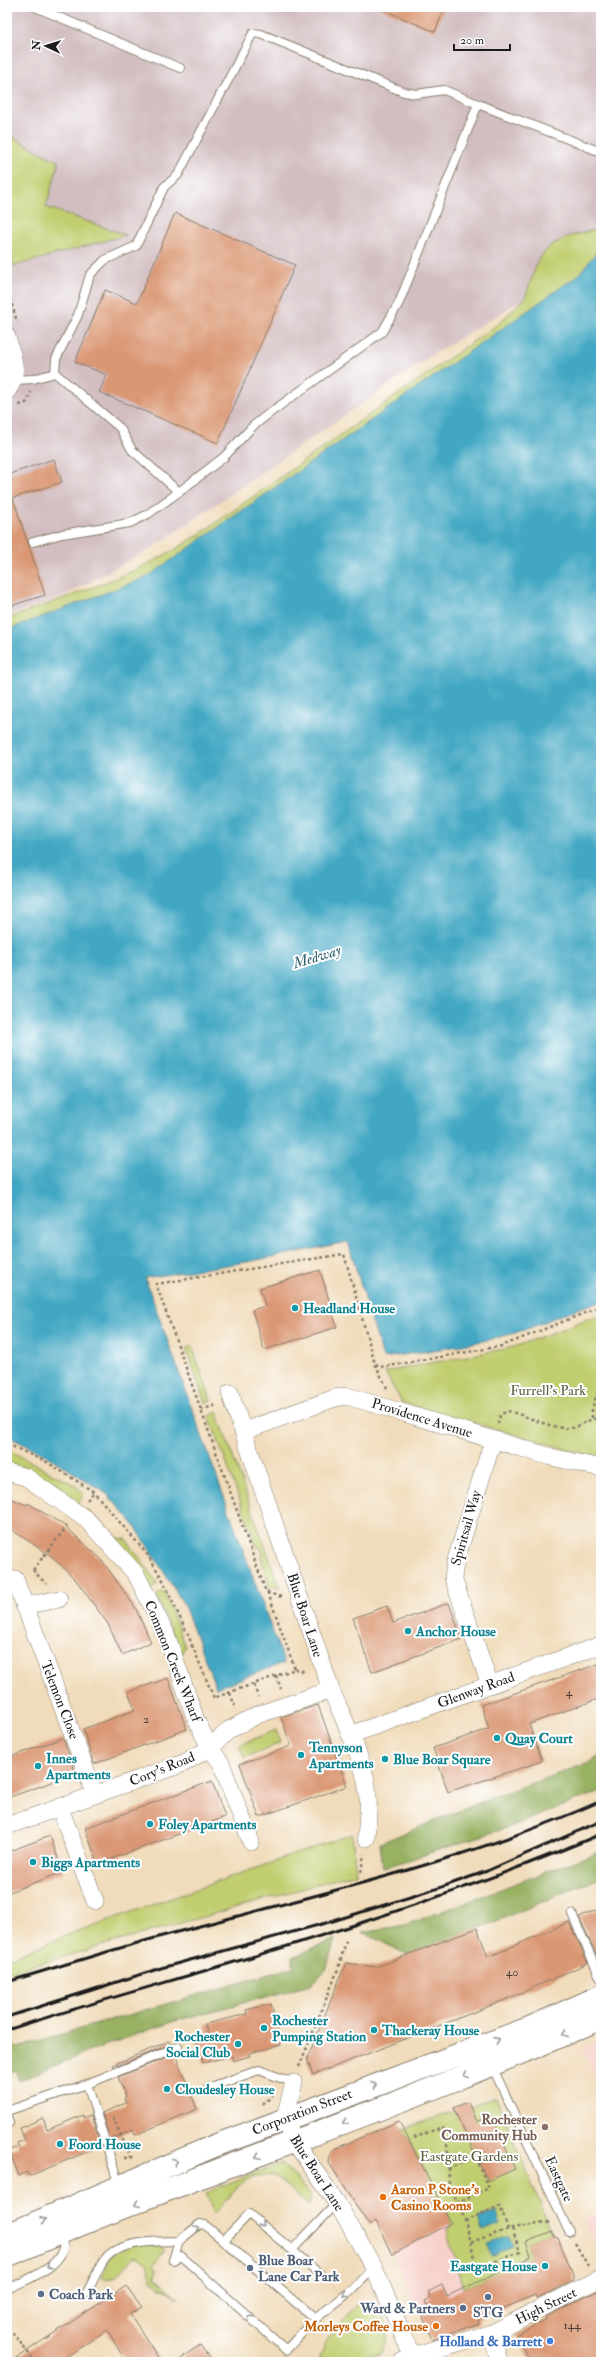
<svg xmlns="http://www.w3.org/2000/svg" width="608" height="2369" font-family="'IM FELL Double Pica',serif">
<rect width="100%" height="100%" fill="#fff"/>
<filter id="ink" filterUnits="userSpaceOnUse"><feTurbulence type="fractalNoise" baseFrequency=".025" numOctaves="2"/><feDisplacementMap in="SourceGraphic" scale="8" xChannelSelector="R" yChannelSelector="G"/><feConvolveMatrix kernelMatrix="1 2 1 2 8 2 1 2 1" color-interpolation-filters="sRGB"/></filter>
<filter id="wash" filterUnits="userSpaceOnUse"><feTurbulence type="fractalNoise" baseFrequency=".012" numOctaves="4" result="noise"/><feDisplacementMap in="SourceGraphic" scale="16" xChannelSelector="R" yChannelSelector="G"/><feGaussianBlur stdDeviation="0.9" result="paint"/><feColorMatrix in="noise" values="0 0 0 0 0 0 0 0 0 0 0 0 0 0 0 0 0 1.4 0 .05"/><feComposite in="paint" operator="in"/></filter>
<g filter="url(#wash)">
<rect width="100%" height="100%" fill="#f0dbba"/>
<!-- built -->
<path fill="#f7d0c9" d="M601,2040V2088L582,2048Z
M399,2121L451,2223L447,2232L464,2288L479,2323L433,2341L376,2221L369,2225L329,2163L330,2154L334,2149Z
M601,2211V2253L583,2220Z"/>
<!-- industrial -->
<path fill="#d2bec1" d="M7,7H601V228L570,236L538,260L525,298L432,355L154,547L64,596L7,616Z"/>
<!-- green -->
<path fill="#c1ce70" stroke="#6e7546" d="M7,134L59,162L46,207L126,235L14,266L7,241Z
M601,228V296L7,671V619C73,594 137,575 197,536L498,324L525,298L538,260L551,245L570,236Z
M593,1317H601V1457L591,1456L402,1403L385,1372L514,1347Z
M192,1346L211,1400L205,1403L186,1348Z
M217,1412L280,1588L269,1585L261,1557L263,1554L261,1548L257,1547L209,1416Z
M7,1449L76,1486L84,1495L76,1506L60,1495L58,1485L7,1462Z
M86,1509L118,1538L126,1539L158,1584L149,1589C130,1553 116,1539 86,1512Z
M164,1591L185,1646L181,1655L156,1595Z
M276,1730L280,1743L244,1758L239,1745Z
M352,1834L356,1873L7,1973V1959L78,1931Z
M496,2097L552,2232L526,2242L531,2256L520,2260L517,2267L503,2274L498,2273L464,2288L447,2232L451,2223L403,2129Z
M282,2163L311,2196L309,2206L273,2174C239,2177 235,2190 215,2214L213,2212L206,2193Z
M134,2242L160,2245L165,2250L153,2266L156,2270L155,2277L179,2298L161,2286L162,2289L152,2280L147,2263L137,2256L133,2257C124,2267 117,2282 102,2278L110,2256Z
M359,2303L368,2306L372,2304L382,2312C387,2328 390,2340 380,2354L364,2357L356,2362H317L326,2340Z"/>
<!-- forest -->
<path fill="#98b162" stroke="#5a663f" d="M601,1754V1791L512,1826L383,1868L380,1843L496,1796L588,1763Z
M601,1851V1877L480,1928L408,1955L362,1932L406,1925Z
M335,1939L326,1970L311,1985L178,2020L92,2050L19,2081L17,2070L7,2073V2050L294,1967L292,1957Z"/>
<!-- water -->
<path fill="#43a7c3" stroke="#306270" d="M601,247V1302C571,1308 544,1324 515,1333C472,1345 427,1351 383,1358L348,1242L252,1261L145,1278L284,1663L216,1688L183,1603L135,1526L107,1494L44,1454L7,1436V630L147,577L577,276Z
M496,2211L501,2224L482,2231L478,2218Z
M509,2236L513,2246L491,2256L488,2244Z"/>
<g id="blocks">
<!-- building -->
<path fill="#da9773" d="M377,7H445L435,32Z
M175,213L295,265L218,443L99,392L107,375L75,362L105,290L137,303Z
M54,459L62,482L13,498L45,595L7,607V475Z
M320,1270L337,1327L264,1350L252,1310L265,1306L260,1288Z
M7,1497L27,1505L28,1503L65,1526L101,1559L135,1607L151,1642L122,1655L108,1624L76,1580L50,1555L7,1527Z
M449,1603L462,1639L372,1672L353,1618L387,1606L393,1623Z
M601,1663V1698L529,1724L542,1761L448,1792L433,1748L489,1729L481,1705Z
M168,1678L187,1729L94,1764L83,1729L135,1710L128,1692Z
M318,1705L347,1786L259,1817L240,1764L291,1746L281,1717Z
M63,1738L75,1771L71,1772L72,1775L7,1798V1758Z
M212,1781L225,1817L98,1864L85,1828Z
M50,1836L63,1872L7,1893V1852Z
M601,1908V1957L598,1958L579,1917Z
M569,1922L588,1963L505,2000L313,2075L307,2059L346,1963L376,1967L477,1928L488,1957Z
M271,2004L281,2045L249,2053L250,2056L233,2061L232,2056L203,2063L197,2040L208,2037L205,2024L247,2014L246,2010Z
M169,2041L171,2044L114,2067L113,2065Z
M175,2054L197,2109L135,2135L133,2130L110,2140L102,2113L126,2103L124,2098L126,2097L118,2077Z
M468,2102L476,2122L491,2115L515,2169L488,2181L453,2108Z
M83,2115V2118L91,2115L101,2146L29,2176L27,2172L19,2176L9,2150L19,2147L17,2143L25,2140L20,2128L43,2118L47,2130Z
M399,2121L451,2223L392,2255L376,2221L369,2225L329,2163L330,2154L334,2149Z
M552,2232L554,2237L558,2238L573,2275V2281L537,2299L535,2295L478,2319L479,2323L432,2340L423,2317L431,2314L425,2301L431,2298L428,2292L442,2285L447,2296L521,2262L531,2256L526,2242Z
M126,2286L142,2307L130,2314L161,2362H126L107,2330L58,2362H10Z
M601,2289V2362H531L516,2335L547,2319L546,2317Z
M200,2345L213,2362H175Z"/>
</g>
</g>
<g filter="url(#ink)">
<use href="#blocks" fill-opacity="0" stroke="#867c6b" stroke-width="1"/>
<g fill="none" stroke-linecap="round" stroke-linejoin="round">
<defs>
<path id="lane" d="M35,7L180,68
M7,8V7
M478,104L601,152
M14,380L33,379L55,373L120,428L132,450L179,492L224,457L253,426L271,412L382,332L399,303L478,104L444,90L416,94L404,92L261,34L253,33L178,175L164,187L136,246L105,260L90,275L78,315L56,359L55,373
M33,542L62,534L130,523L148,514L179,492
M572,1914L601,1979
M492,2066L569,2232
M87,2084L178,2047
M208,2088L259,2070L294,2083
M7,2111L87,2084L119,2185
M7,2116L9,2123L7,2124
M224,2240L249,2214L292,2250L337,2203
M292,2250L322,2276
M7,2289C28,2279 73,2264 62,2234
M87,2292C93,2282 98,2268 105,2259C118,2241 159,2241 179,2241
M315,2319L205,2225L200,2224L179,2241L173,2260L181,2256L286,2350L315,2319L352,2290L374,2268"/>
<path id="street" d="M7,337C12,356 21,374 7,391
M230,1393L331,1690C344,1720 367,1765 368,1798C369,1811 367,1825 366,1838
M244,1431L335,1398L347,1396L551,1457L601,1468
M7,1472L26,1477L87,1520L136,1574L166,1634L196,1720L210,1748L221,1763L251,1842
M15,1579L95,1795
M24,1606L59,1599
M490,1685L453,1578L455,1563L493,1440
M350,1735L601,1645
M60,1808L95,1901
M7,1826L184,1763L210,1748L229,1730L257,1715L331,1690
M294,2083L285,2117L294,2141L337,2203L374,2268L412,2356
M492,2333L499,2362
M401,2362L412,2356L492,2333L601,2278"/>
<path id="primary" d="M7,2235L214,2146L532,2027L601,1996
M7,2256C202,2170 406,2106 601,2018"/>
</defs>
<!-- lane casing -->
<use href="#lane" stroke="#867c6b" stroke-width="10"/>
<!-- street casing -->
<use href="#street" stroke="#867c6b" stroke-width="18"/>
<!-- primary casing -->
<use href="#primary" stroke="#867c6b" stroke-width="24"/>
<!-- path -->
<path stroke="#867c6b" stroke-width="2.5" stroke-dasharray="3 3" stroke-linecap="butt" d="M7,287L17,322
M19,405L26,403L31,392
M375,1364L388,1390
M596,1398H601
M201,1410L216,1405
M592,1418V1409L601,1382
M498,1424L500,1415L507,1411C527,1415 549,1429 570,1428C582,1428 588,1416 601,1419
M7,1444L47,1462L94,1492L147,1554L163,1580L192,1644L191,1649
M87,1500L94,1492
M33,1570L67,1526
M33,1570L46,1584
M281,1597L266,1592L156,1284L344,1254L375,1364L383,1367L502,1346L597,1308H601
M192,1645L214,1698L295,1669L268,1593
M295,1669L306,1672
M276,1676L281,1689
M254,1685L258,1697
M230,1693L235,1706
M361,1872L364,1854
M447,2036L452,2032L460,2031
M299,2067L337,1972L347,1938
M263,2105L272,2095
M113,2117L130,2157
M414,2138L442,2127L448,2149L449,2184L463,2215L471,2242L512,2228L551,2222
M124,2158L135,2157
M448,2169L475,2157L489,2188L458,2202
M465,2221L500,2206L508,2229
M471,2242L476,2269L520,2252L512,2228
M575,2243L588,2266
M7,2331L13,2333L35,2362"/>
<!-- lane -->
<use href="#lane" stroke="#fff" stroke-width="8"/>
<!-- street -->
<use href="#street" stroke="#fff" stroke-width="17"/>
<!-- primary -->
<use href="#primary" stroke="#fff" stroke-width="22"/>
<!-- rail -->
<path stroke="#1c1c1c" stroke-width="3" d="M7,1982C65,1965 123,1946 181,1931C323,1893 466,1861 601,1801
M7,2017L161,1968L333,1921L439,1888L487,1871L601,1821
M7,2030C87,2004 168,1982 248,1958C368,1922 486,1883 601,1834"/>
</g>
<!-- one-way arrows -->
<defs><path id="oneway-chevron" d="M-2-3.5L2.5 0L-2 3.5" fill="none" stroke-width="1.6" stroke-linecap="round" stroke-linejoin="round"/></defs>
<g stroke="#999">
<use href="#oneway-chevron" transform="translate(565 2034) rotate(157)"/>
<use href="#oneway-chevron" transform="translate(497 2040) rotate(-21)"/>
<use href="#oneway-chevron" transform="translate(466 2075) rotate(158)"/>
<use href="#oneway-chevron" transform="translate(374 2085) rotate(-20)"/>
<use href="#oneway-chevron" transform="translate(345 2122) rotate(159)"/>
<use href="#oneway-chevron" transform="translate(258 2156) rotate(158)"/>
<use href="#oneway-chevron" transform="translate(175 2162) rotate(-23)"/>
<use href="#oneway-chevron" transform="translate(137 2204) rotate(159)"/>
<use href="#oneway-chevron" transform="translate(43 2220) rotate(-23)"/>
<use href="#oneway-chevron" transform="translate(262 2224) rotate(40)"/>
<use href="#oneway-chevron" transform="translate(197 2228) rotate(-31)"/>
<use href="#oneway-chevron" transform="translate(49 2266) rotate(146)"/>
<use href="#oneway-chevron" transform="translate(346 2295) rotate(142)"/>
<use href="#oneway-chevron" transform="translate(250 2318) rotate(-137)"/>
</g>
</g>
<!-- markers -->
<g fill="#0f9aa8" stroke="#fff" stroke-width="1.5">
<circle cx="295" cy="1308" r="4"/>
<circle cx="408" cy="1631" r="4"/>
<circle cx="497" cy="1738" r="4"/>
<circle cx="301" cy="1755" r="4"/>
<circle cx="385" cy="1759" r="4"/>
<circle cx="38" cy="1766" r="4"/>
<circle cx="150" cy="1824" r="4"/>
<circle cx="33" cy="1862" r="4"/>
<circle cx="264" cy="2028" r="4"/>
<circle cx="374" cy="2030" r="4"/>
<circle cx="238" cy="2044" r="4"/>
<circle cx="167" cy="2089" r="4"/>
<circle cx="60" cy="2144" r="4"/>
<circle cx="545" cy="2266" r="4"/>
</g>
<circle fill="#8d6e63" stroke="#fff" stroke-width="1.5" cx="545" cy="2127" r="4"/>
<g fill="#e8710a" stroke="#fff" stroke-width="1.5">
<circle cx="383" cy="2197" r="4"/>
<circle cx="436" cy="2326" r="4"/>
</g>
<g fill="#5c6f8a" stroke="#fff" stroke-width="1.5">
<circle cx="250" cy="2268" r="4"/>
<circle cx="41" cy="2294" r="4"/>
<circle cx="488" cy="2297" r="4"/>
<circle cx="463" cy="2308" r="4"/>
</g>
<circle fill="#3f7fe0" stroke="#fff" stroke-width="1.5" cx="550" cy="2341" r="4"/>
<g text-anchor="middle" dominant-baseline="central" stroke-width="4" stroke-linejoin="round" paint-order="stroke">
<!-- number labels -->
<g font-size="12" fill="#4c3b32">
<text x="569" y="1692">4</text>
<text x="146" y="1719">2</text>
<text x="512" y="1972">40</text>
<text x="572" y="2325">144</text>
</g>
<!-- culture labels -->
<g font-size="14" font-weight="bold" fill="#0d838f" stroke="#fff" text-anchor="start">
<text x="303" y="1308">Headland House</text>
<text x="416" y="1631">Anchor House</text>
<text x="505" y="1738">Quay Court</text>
<text x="309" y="1747">Tennyson<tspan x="309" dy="16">Apartments</tspan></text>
<text x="46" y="1758">Innes<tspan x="46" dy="16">Apartments</tspan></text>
<text x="393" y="1759">Blue Boar Square</text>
<text x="158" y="1824">Foley Apartments</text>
<text x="41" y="1862">Biggs Apartments</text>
<text x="272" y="2020">Rochester<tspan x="272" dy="16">Pumping Station</tspan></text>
<text x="382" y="2030">Thackeray House</text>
<text x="230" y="2036" text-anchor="end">Rochester<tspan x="230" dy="16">Social Club</tspan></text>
<text x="175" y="2089">Cloudesley House</text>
<text x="68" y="2144">Foord House</text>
<text x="537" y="2266" text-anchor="end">Eastgate House</text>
</g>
<!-- park labels -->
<g font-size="14" fill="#565a39" stroke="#fff">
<text x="548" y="1390">Furrell's Park</text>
<text x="469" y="2156">Eastgate Gardens</text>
</g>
<!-- street labels -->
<g font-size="14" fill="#1c1c1c" stroke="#fff">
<text transform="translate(422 1418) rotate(17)">Providence Avenue</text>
<text transform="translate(466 1528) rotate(-74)">Spiritsail Way</text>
<text transform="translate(305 1615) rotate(72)">Blue Boar Lane</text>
<text transform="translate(173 1661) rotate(68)">Common Creek Wharf</text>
<text transform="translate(476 1690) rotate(-20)">Glenway Road</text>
<text transform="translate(60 1700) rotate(69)">Telemon Close</text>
<text transform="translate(162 1769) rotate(-22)">Cory's Road</text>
<text transform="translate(302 2112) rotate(-21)">Corporation Street</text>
<text transform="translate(317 2173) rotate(57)">Blue Boar Lane</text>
<text transform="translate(559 2179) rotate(65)">Eastgate</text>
<text transform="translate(546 2306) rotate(-26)">High Street</text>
</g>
<!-- education labels -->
<g font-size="14" font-weight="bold" fill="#785e54" stroke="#fff" text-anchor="end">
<text x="537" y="2119">Rochester<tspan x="537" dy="16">Community Hub</tspan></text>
</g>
<!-- food labels -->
<g font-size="14" font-weight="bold" fill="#c56008" stroke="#fff" text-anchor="start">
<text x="391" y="2189">Aaron P Stone's<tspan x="391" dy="16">Casino Rooms</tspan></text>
<text x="428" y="2326" text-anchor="end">Morleys Coffee House</text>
</g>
<!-- service labels -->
<g font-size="14" font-weight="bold" fill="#4e5e75" stroke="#fff" text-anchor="start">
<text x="258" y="2260">Blue Boar<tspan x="258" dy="16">Lane Car Park</tspan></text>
<text x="49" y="2294">Coach Park</text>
<text x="455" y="2308" text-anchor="end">Ward &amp; Partners</text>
<text x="488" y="2312" text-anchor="middle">STG</text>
</g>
<!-- shop labels -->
<g font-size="14" font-weight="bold" fill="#366cbe" stroke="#fff" text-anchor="end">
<text x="542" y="2341">Holland &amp; Barrett</text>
</g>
<!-- water labels -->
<g font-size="15" font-style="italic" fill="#306270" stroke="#fff">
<text transform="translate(317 957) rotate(-17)">Medway</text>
</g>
</g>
<!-- margin -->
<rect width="608" height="2369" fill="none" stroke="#fff" stroke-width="24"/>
<!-- north arrow -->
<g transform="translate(46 46) rotate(274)" stroke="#ffffff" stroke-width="3" paint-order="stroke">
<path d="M0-3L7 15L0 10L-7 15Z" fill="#1c1c1c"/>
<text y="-6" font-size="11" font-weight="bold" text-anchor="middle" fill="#1c1c1c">N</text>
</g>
<!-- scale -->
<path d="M454 44v6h56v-6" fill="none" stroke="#1c1c1c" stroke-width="2"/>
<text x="460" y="44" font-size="12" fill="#1c1c1c" stroke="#ffffff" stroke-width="3" paint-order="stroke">20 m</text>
</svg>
